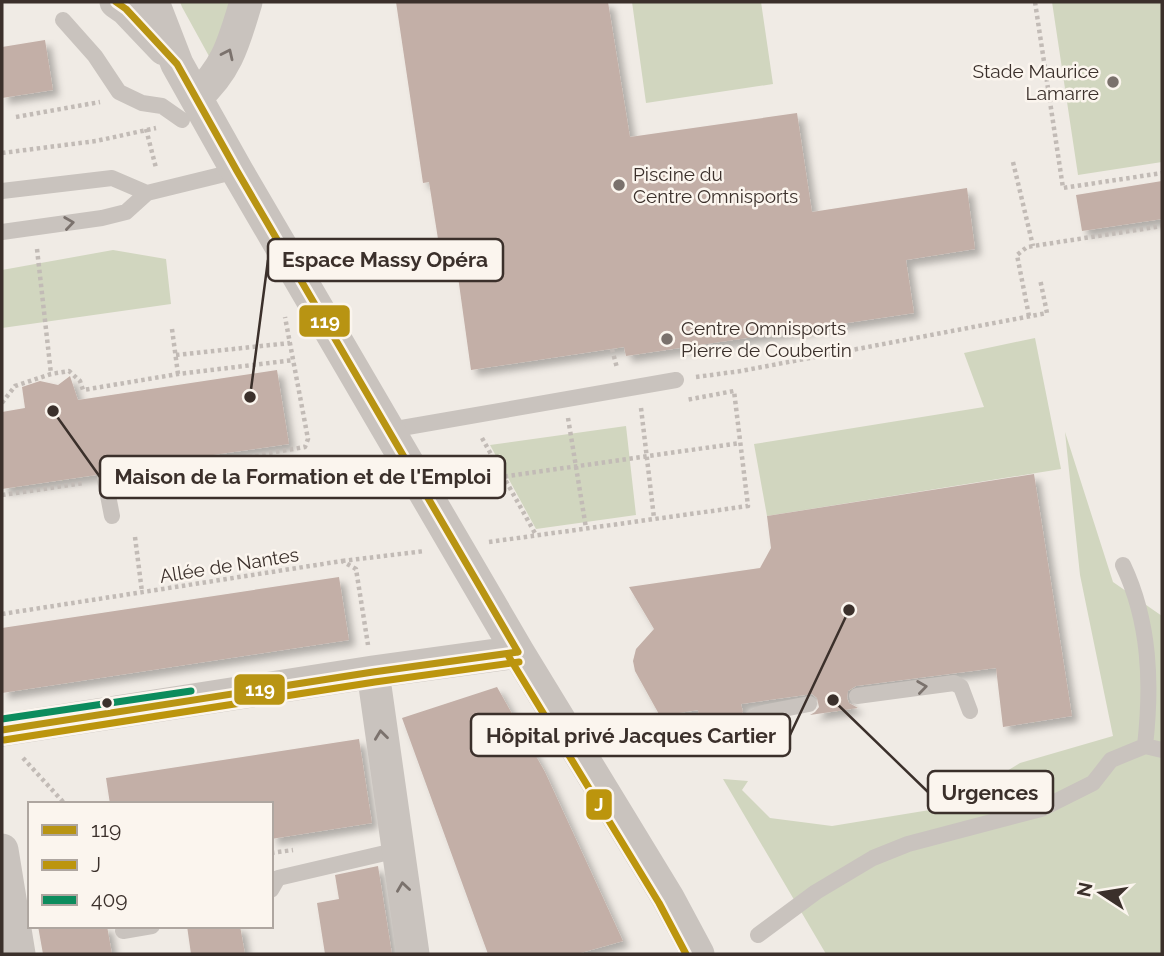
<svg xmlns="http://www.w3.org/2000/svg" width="1164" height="956" font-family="Raleway,sans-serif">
<defs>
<filter id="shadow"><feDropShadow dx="6" dy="6" stdDeviation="3.5" flood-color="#0004"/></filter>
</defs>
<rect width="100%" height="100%" fill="#f0ebe5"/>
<!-- green -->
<path fill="#d1d6bf" d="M180,2H233L210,58L182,7Z
M632,2H761L773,84L646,103Z
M1052,2H1162V162L1078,175Z
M113,250L166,259L171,304L2,328V270Z
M1035,338L1061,469L767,516L754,444L984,407L964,353Z
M626,426L636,515L536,529L490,445Z
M1065,432L1113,582L1162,616V954H826L723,779L748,781L742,790L770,818L832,826L948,807L1020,763L1113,736L1080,575Z"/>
<!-- building -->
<path fill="#c3afa7" filter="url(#shadow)" d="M396,2H608L630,137L797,113L812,212L967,188L975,249L906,260L914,313L626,356L624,347L471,370L455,255L441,258L429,182L423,183Z
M45,40L53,90L2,98V47Z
M1162,181V219L1082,231L1076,195Z
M277,370L289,444L185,459L186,462L112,473L104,470L96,475L2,489V412L25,408L22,387L40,381L58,385L70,376L78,400Z
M1034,474L1072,716L1003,727L996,668L856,686L848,691L847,698L849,703L858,708L810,715L815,712L819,707L817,698L812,694L741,704L743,712L729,723L700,728L698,710L660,716L635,671L633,661L636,649L654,629L629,587L760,568L771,548L767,516Z
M339,577L349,640L2,693V628Z
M497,687L545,772L623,941L577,954H488L402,718Z
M359,739L372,823L271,839V804H110L106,778Z
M378,866L392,954H325L317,903L339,899L335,875Z
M38,926H107L112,954H43Z
M187,926H240L245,954H191Z"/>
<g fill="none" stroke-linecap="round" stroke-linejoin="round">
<!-- path -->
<path stroke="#c2bbb6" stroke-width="4.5" stroke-dasharray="3.5 3.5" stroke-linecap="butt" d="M1035,2L1063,188L1162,173
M16,117L100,102
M146,129L156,168
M2,153L96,141L156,128
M1013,162L1033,246
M37,249L51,374
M1029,316L1017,255L1027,247L1162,226
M172,329L178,374
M612,349L617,368
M176,355L290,343
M696,377L741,371L1047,313L1040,279
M2,403L15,386L51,374L69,371L80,381L83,390L178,374L294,360
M641,408L654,518
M568,418L586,528
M482,438L536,535
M124,477L305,447L308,439L285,317
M457,488L508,476L740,443
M2,495L84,483
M135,537L142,592
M489,542L748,506L734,391L686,400
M342,561L425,551
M2,614L342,561L356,569L368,645
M23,758L65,804
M271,853L293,850"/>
<!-- lane -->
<path stroke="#c9c3be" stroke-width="16" d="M63,20L95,56L119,92L142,103L162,106L182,120
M2,191L112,178L147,193
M2,232L102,218L126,212L147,193L237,171
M390,430L676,380
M105,480L112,516
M1123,565C1150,622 1152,684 1145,746
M857,696L954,683L961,687L970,711
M721,743L751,719L763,713L809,704
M271,890L278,878L398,850
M123,931L152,926
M758,935L816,892L873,858L908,844L1041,809L1093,783L1111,760L1145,746L1162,750"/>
<!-- street -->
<path stroke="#c9c3be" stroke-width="33" d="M116,2L126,9L164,49
M153,2L177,64L237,171L518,652L668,898L698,954
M196,97C228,68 234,41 246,2
M373,672L413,954
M2,730L373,672L518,652
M2,850L19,954"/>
<defs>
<path id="bus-1" d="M116,2L126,9L177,64L237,171L518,652
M2,730L373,672L518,652"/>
<path id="bus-2" d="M509,657L659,903L686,954
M4,740L375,682L519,662"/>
<path id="bus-3" d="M2,719L191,691"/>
</defs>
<!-- bus-1 casing -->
<use href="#bus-1" stroke="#fbf5ee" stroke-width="12"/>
<!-- bus-2 casing -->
<use href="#bus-2" stroke="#fbf5ee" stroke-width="12"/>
<!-- bus-3 casing -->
<use href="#bus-3" stroke="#fbf5ee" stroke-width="12"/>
<!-- bus-1 -->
<use href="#bus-1" stroke="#b89413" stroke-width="7"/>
<!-- bus-2 -->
<use href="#bus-2" stroke="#bc950d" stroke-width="7"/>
<!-- bus-3 -->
<use href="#bus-3" stroke="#0c8c5d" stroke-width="7"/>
</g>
<!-- one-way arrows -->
<defs><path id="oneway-chevron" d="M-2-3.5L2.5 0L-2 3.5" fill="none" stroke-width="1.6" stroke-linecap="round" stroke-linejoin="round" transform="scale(1.75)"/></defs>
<g stroke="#7b726d">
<use href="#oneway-chevron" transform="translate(228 54) rotate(-65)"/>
<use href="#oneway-chevron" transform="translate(69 223) rotate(-8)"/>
<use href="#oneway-chevron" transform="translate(922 687) rotate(-8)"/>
<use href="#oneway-chevron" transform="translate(381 735) rotate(-97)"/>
<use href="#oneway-chevron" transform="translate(403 887) rotate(-98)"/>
</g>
<!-- markers -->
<g fill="#7a716c" stroke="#fbf5ee" stroke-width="2.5">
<circle cx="1113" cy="82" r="7"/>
<circle cx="619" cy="185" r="7"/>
<circle cx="667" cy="339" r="7"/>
</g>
<circle fill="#3b302b" stroke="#fbf5ee" stroke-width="2.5" cx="107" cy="703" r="6"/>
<g text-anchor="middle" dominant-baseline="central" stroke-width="5" stroke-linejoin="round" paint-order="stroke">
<!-- poi labels -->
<g font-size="19" fill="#3b302b" stroke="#fbf5ee" text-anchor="start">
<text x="1099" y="71" text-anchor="end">Stade Maurice<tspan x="1099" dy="22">Lamarre</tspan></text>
<text x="633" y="174">Piscine du<tspan x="633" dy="22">Centre Omnisports</tspan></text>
<text x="681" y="328">Centre Omnisports<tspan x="681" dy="22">Pierre de Coubertin</tspan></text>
</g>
<!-- street labels -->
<g font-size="19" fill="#3b302b" stroke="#fbf5ee">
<text transform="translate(229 565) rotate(-9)">Allée de Nantes</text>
</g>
</g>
<!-- callouts -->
<path fill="none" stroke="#3b302b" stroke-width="2.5" d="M250 397L268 260M53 411L100 477M849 610L790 735M833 700L928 792"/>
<g fill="#3b302b" stroke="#fbf5ee" stroke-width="2.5">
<circle cx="250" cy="397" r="7"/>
<circle cx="53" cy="411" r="7"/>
<circle cx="849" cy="610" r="7"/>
<circle cx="833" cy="700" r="7"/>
</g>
<g fill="#fbf5ee" stroke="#3b302b" stroke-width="2.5">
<rect x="268" y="239" width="235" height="42" rx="7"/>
<rect x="100" y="456" width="405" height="42" rx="7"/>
<rect x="471" y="714" width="319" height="42" rx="7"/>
<rect x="928" y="771" width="125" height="42" rx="7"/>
</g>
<g font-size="21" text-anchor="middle" font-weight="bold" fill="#3b302b">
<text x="385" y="267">Espace Massy Opéra</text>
<text x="303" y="484">Maison de la Formation et de l'Emploi</text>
<text x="631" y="743">Hôpital privé Jacques Cartier</text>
<text x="990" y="800">Urgences</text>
</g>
<g stroke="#fbf5ee" stroke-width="2.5">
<rect x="298" y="304" width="53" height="34" rx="7" fill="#b89413"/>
<rect x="233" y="673" width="53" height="33" rx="7" fill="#b89413"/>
<rect x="585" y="788" width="28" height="33" rx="7" fill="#bc950d"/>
</g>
<g font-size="19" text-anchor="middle" font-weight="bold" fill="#fff">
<text x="325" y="328">119</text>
<text x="260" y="696">119</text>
<text x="599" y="811">J</text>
</g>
<!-- border -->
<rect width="1164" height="956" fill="none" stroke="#3b302b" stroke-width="7"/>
<!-- legend -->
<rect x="28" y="802" width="245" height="126" fill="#fbf5ee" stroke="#aea6a0" stroke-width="2"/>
<rect x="42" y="825" width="35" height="10" fill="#b89413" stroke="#aea6a0" stroke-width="2"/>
<text x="91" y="837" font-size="21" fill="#3b302b">119</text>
<rect x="42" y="860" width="35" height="10" fill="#bc950d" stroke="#aea6a0" stroke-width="2"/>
<text x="91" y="872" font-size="21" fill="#3b302b">J</text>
<rect x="42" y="895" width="35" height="10" fill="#0c8c5d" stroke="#aea6a0" stroke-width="2"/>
<text x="91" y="907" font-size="21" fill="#3b302b">409</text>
<!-- north arrow -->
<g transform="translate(1101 893) rotate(282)" stroke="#fbf5ee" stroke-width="5" paint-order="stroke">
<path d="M0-5L12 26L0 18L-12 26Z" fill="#3b302b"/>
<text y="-10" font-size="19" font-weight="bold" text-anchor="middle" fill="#3b302b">N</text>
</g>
</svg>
